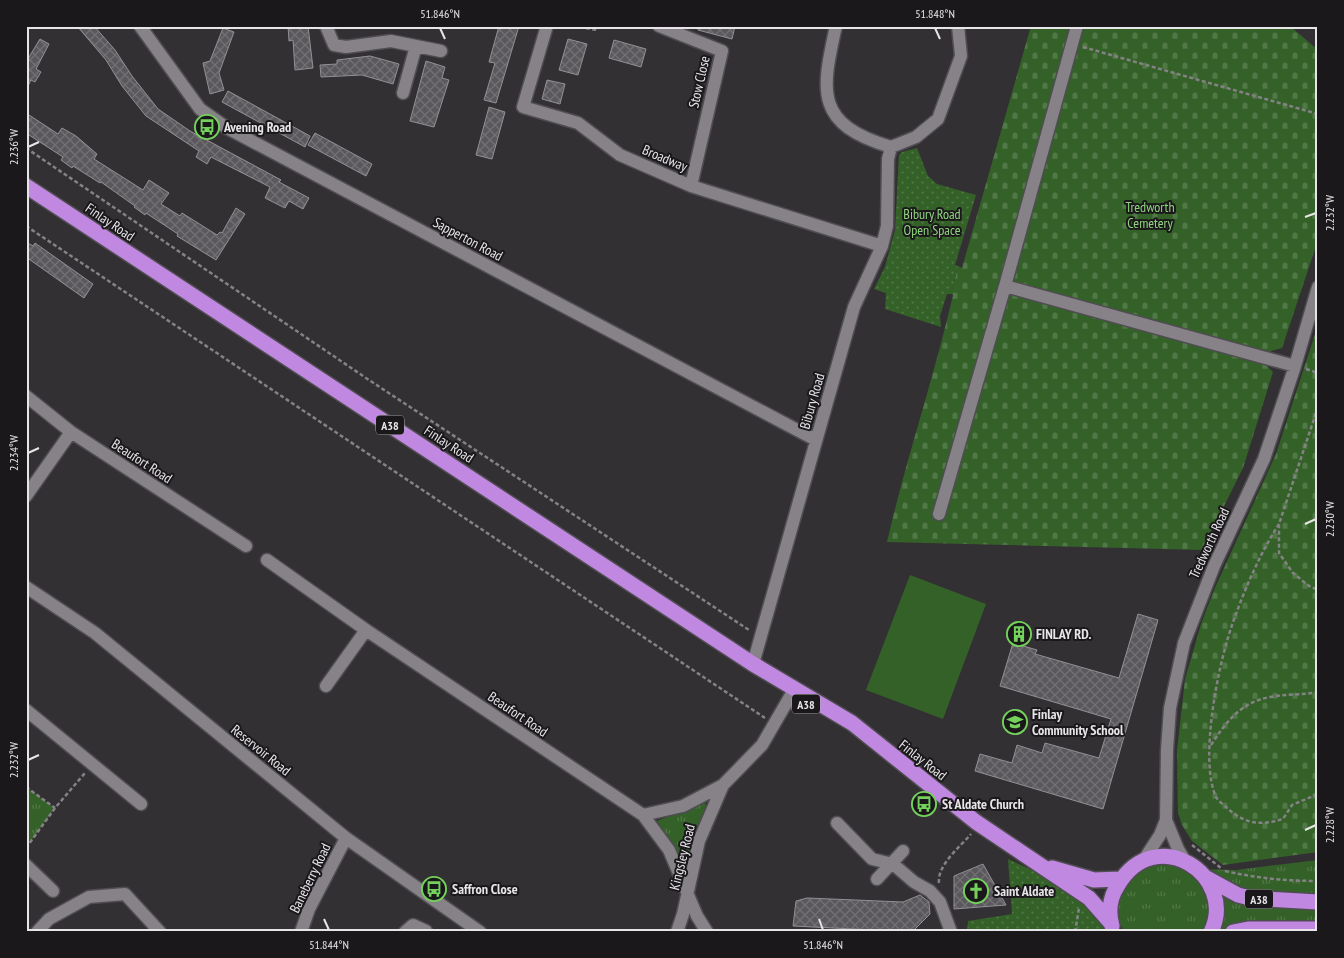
<svg xmlns="http://www.w3.org/2000/svg" width="1344" height="958" font-family="'PT Sans Narrow',sans-serif">
<defs>
<pattern id="grass-tufts" width="24" height="20" patternUnits="userSpaceOnUse" patternTransform="scale(1.25)"><rect width="24" height="20" fill="#346128"/><path d="M3 7l-1-3M5 7V3M7 7l1-3M15 17l-1-3M17 17v-4M19 17l1-3" fill="none" stroke="#517847"/></pattern>
<pattern id="cemetery-stones" width="16" height="16" patternUnits="userSpaceOnUse" patternTransform="scale(1.25)"><rect width="16" height="16" fill="#346128"/><path d="M2 7V4a2 2 0 0 1 4 0v3zM10 15v-3a2 2 0 0 1 4 0v3z" fill="#517847"/></pattern>
<pattern id="park-dots" width="8" height="8" patternUnits="userSpaceOnUse" patternTransform="scale(1.25)"><rect width="8" height="8" fill="#346128"/><path d="M2 2h.1M6 6h.1" fill="none" stroke="#517847" stroke-width="1.8" stroke-linecap="round"/></pattern>
<pattern id="building-cross-hatch" width="8" height="8" patternUnits="userSpaceOnUse" patternTransform="scale(1.25)"><rect width="8" height="8" fill="#5b585d"/><path d="M0 0l8 8M0 8l8-8" fill="none" stroke="#737074"/></pattern>
</defs>
<rect width="100%" height="100%" fill="#333034"/>
<!-- grass -->
<path fill="url(#grass-tufts)" d="M26,787L55,808L26,848Z
M705,802L706,806L694,835L688,866L684,867L672,843L657,821Z
M1318,860V929L1124,932L1119,921L1117,906L1120,892L1128,879L1152,863L1167,862L1197,869L1236,870Z"/>
<!-- cemetery -->
<path fill="url(#cemetery-stones)" d="M1031,26H1290L1318,50V240L1282,348L1271,351L1267,366L1273,372L1243,468L1202,550L887,542C906,459 934,378 953,295L951,294L958,266L962,268Z
M1318,325V852L1223,865L1192,841L1182,825L1178,813L1177,751L1185,679L1201,624L1214,590L1276,454Z"/>
<!-- park -->
<path fill="url(#park-dots)" d="M917,148L928,176L937,184L976,195L955,265L958,266L951,294H947L940,316L941,327L885,309L886,293L874,289L885,267L895,230L899,155L902,152Z
M1008,859C1035,872 1101,898 1104,932H967L968,921L1012,914Z"/>
<!-- garden -->
<path fill="#346128" d="M910,575L986,604L943,719L866,690Z"/>
<!-- building -->
<path fill="url(#building-cross-hatch)" stroke="#939095" d="M77,26H94L115,50L132,76L158,109L190,131L281,180L279,182L309,198L303,209L289,201L285,208L265,198L270,187L211,157L207,164L196,157L199,151L146,116L122,86L106,60Z
M288,26H308L313,68L295,70L293,40L289,41Z
M499,26H519L496,103L484,100L495,63L489,62Z
M698,26H735L732,39L698,30Z
M223,28L234,32L219,73L224,90L210,94L203,63L210,61Z
M40,39L49,44L36,69L41,72L35,82L31,80L26,90V62Z
M568,39L587,44L578,75L559,70Z
M614,40L646,49L641,67L609,58Z
M370,56L399,64L393,84L362,75L321,77L320,65L337,64V60Z
M426,61L445,67L442,78L449,80L434,127L410,121Z
M547,80L565,84L560,104L542,99Z
M228,91L310,136L305,147L222,102Z
M489,107L505,112L492,159L476,155Z
M26,113L58,134L62,128L76,136L97,154L94,159L143,190L149,180L169,193L161,204L180,216L182,213L217,235L220,232L222,233L236,208L245,214L216,260L177,236L178,234L146,213L145,215L134,207L135,206L101,182L100,183L73,166L72,168L61,160L63,157L26,133Z
M315,133L372,164L366,176L308,145Z
M26,242L33,246L35,243L93,284L84,298L26,257Z
M1138,614L1158,620L1103,809L975,771L980,754L1012,763L1017,745L1042,753L1045,743L1099,758L1111,719L1000,686L1013,643L1037,650L1035,654L1119,678Z
M983,864L1006,905L954,909V876Z
M920,895L929,902L930,914L912,932L793,926L796,901L807,898L903,902Z"/>
<g fill="none" stroke-linecap="round" stroke-linejoin="round">
<defs>
<path id="minor" d="M140,26L200,109L227,128L816,440
M326,26L334,45L346,47L391,41L441,51
M659,26L722,51L691,186
M836,26C821,93 815,124 891,147
M546,29L523,107L578,123L620,155L691,186L882,246
M403,93L416,46
M1005,286L1077,26
M26,396L71,432L246,546
M26,496L71,432
M939,514L1005,286L1295,366
M267,560L366,630L643,815L669,850L697,916L707,932
M26,587L95,633L346,838L480,932
M753,664L854,307L882,246L887,226L888,159L891,147L916,137L938,119L961,56L958,26
M326,686L366,630
M26,710L141,804
M643,815L683,806L723,785
M1166,820L1178,849L1185,861
M837,823L872,859L893,864L914,882L930,891L940,902L951,932
M1145,858L1160,835L1166,820L1167,750L1170,708L1184,643L1214,566L1264,459L1295,366L1318,287
M26,865L53,891
M877,879L903,851
M37,932L49,919L89,897L125,894L160,932
M301,932L309,909L346,838
M405,932L413,925L426,931
M677,932L683,914L699,841L723,785L762,745L791,695"/>
<path id="highway" d="M26,186L753,664L852,723L976,822L1089,898L1111,923
M1052,868L1094,880L1121,879
M1205,877L1238,895L1250,898L1318,902
M1112,926C1108,912 1110,897 1118,885C1156,821 1238,876 1211,932
M1233,932L1248,929H1318"/>
</defs>
<!-- minor casing -->
<use href="#minor" stroke="#4f4d51" stroke-width="15"/>
<!-- highway casing -->
<use href="#highway" stroke="#4f4d51" stroke-width="18"/>
<!-- path -->
<path stroke="#858286" stroke-width="2.5" stroke-dasharray="4 2.5" stroke-linecap="butt" d="M573,26L597,30L600,26
M1083,47L1318,114
M26,148L369,380L749,630
M26,226L765,718
M1306,369L1318,373
M1318,407L1279,524V553L1293,573L1309,586L1318,590
M1279,524C1259,555 1243,593 1231,628C1218,667 1199,759 1216,797C1218,801 1224,805 1227,808C1245,824 1260,826 1283,819L1292,805L1318,794
M1211,745C1226,722 1241,702 1270,697C1286,694 1302,695 1318,692
M26,787L55,808
M1192,845L1221,868
M26,848L55,808L85,773
M1225,871C1256,878 1286,881 1318,881
M939,883C937,865 960,847 971,834
M1075,932L1079,908"/>
<!-- minor -->
<use href="#minor" stroke="#868288" stroke-width="12"/>
<!-- highway -->
<use href="#highway" stroke="#c088e0" stroke-width="15"/>
</g>
<!-- ticks -->
<path fill="none" stroke="#e7e5e8" stroke-width="2" d="M440,28L445,39M935,28L940,39M28,147L39,142M1305,217L1316,213M28,453L39,448M1305,524L1316,519M28,760L39,755M1305,830L1316,825M324,919L329,930M819,919L823,930"/>
<!-- icons -->
<defs>
<symbol id="bus-ring" viewBox="-11 -11 22 22"><circle r="9.5" fill="#1a181b" stroke="#74d25c" stroke-width="1.5"/><path d="M-5-6H5V4H4V6H2V4H-2V6H-4V4H-5ZM-3.5-4V0h7V-4ZM-3.5 1.2v1.5H-2V1.2ZM2 1.2v1.5H3.5V1.2Z" fill="#74d25c"/></symbol>
<symbol id="building-ring" viewBox="-11 -11 22 22"><circle r="9.5" fill="#1a181b" stroke="#74d25c" stroke-width="1.5"/><path d="M-4-6H4V6H1V3H-1V6H-4ZM-2.5-4.3h1.7v1.8h-1.7ZM.8-4.3h1.7v1.8H.8ZM-2.5-1h1.7V.8h-1.7ZM.8-1h1.7V.8H.8Z" fill="#74d25c"/></symbol>
<symbol id="school-ring" viewBox="-11 -11 22 22"><circle r="9.5" fill="#1a181b" stroke="#74d25c" stroke-width="1.5"/><path d="M0-5L7-2L0 1L-7-2ZM-4 1L0 2.5L4 1V4Q0 6-4 4Z" fill="#74d25c"/></symbol>
<symbol id="church-ring" viewBox="-11 -11 22 22"><circle r="9.5" fill="#1a181b" stroke="#74d25c" stroke-width="1.5"/><path d="M-1.2-6h2.4v3.5h3.3v2.4h-3.3V6h-2.4V-.1h-3.3v-2.4h3.3Z" fill="#74d25c"/></symbol>
</defs>
<g fill-rule="evenodd">
<use href="#bus-ring" x="193" y="113" width="28" height="28"/>
<use href="#building-ring" x="1005" y="620" width="28" height="28"/>
<use href="#school-ring" x="1001" y="708" width="28" height="28"/>
<use href="#bus-ring" x="910" y="790" width="28" height="28"/>
<use href="#bus-ring" x="420" y="875" width="28" height="28"/>
<use href="#church-ring" x="962" y="877" width="28" height="28"/>
</g>
<g text-anchor="middle" dominant-baseline="central" stroke-width="4" stroke-linejoin="round" paint-order="stroke">
<!-- shield labels -->
<g fill="#1a181b" stroke="#aaa8aa" stroke-width="1">
<rect x="376" y="415.5" width="28" height="19" rx="4"/>
<rect x="792" y="694.5" width="28" height="19" rx="4"/>
<rect x="1245" y="889.5" width="28" height="19" rx="4"/>
</g>
<g font-size="12" font-weight="bold" fill="#e7e5e8">
<text x="390" y="425">A38</text>
<text x="806" y="704">A38</text>
<text x="1259" y="899">A38</text>
</g>
<!-- street labels -->
<g font-size="14" fill="#e7e5e8" stroke="#1a181b">
<text transform="translate(699 82) rotate(-77)">Stow Close</text>
<text transform="translate(665 158) rotate(23)">Broadway</text>
<text transform="translate(110 222) rotate(34)">Finlay Road</text>
<text transform="translate(468 239) rotate(28)">Sapperton Road</text>
<text transform="translate(812 401) rotate(-74)">Bibury Road</text>
<text transform="translate(449 444) rotate(33)">Finlay Road</text>
<text transform="translate(142 461) rotate(33)">Beaufort Road</text>
<text transform="translate(1209 543) rotate(-65)">Tredworth Road</text>
<text transform="translate(518 714) rotate(34)">Beaufort Road</text>
<text transform="translate(261 750) rotate(39)">Reservoir Road</text>
<text transform="translate(923 760) rotate(38)">Finlay Road</text>
<text transform="translate(682 857) rotate(-76)">Kingsley Road</text>
<text transform="translate(310 878) rotate(-64)">Baneberry Road</text>
</g>
<!-- poi labels -->
<g font-size="14" font-weight="bold" fill="#e7e5e8" stroke="#1a181b" text-anchor="start">
<text x="224" y="127">Avening Road</text>
<text x="1036" y="634">FINLAY RD.</text>
<text x="1032" y="714">Finlay<tspan x="1032" dy="16">Community School</tspan></text>
<text x="942" y="804">St Aldate Church</text>
<text x="452" y="889">Saffron Close</text>
<text x="994" y="891">Saint Aldate</text>
</g>
<!-- park labels -->
<g font-size="14" fill="#8ed57d" stroke="#1a181b">
<text x="1150" y="207">Tredworth<tspan x="1150" dy="16">Cemetery</tspan></text>
<text x="932" y="214">Bibury Road<tspan x="932" dy="16">Open Space</tspan></text>
</g>
</g>
<!-- border -->
<rect width="1344" height="958" fill="none" stroke="#1a181b" stroke-width="55"/>
<rect x="28" y="28" width="1288" height="902" fill="none" stroke="#e7e5e8" stroke-width="2"/>
<g font-size="12" text-anchor="middle" fill="#e7e5e8">
<text x="440" y="18">51.846°N</text>
<text x="935" y="18">51.848°N</text>
<text transform="translate(14 147) rotate(-90)" y="4">2.236°W</text>
<text transform="translate(1330 213) rotate(-90)" y="4">2.232°W</text>
<text transform="translate(14 453) rotate(-90)" y="4">2.234°W</text>
<text transform="translate(1330 519) rotate(-90)" y="4">2.230°W</text>
<text transform="translate(14 760) rotate(-90)" y="4">2.232°W</text>
<text transform="translate(1330 825) rotate(-90)" y="4">2.228°W</text>
<text x="329" y="949">51.844°N</text>
<text x="823" y="949">51.846°N</text>
</g>
</svg>
